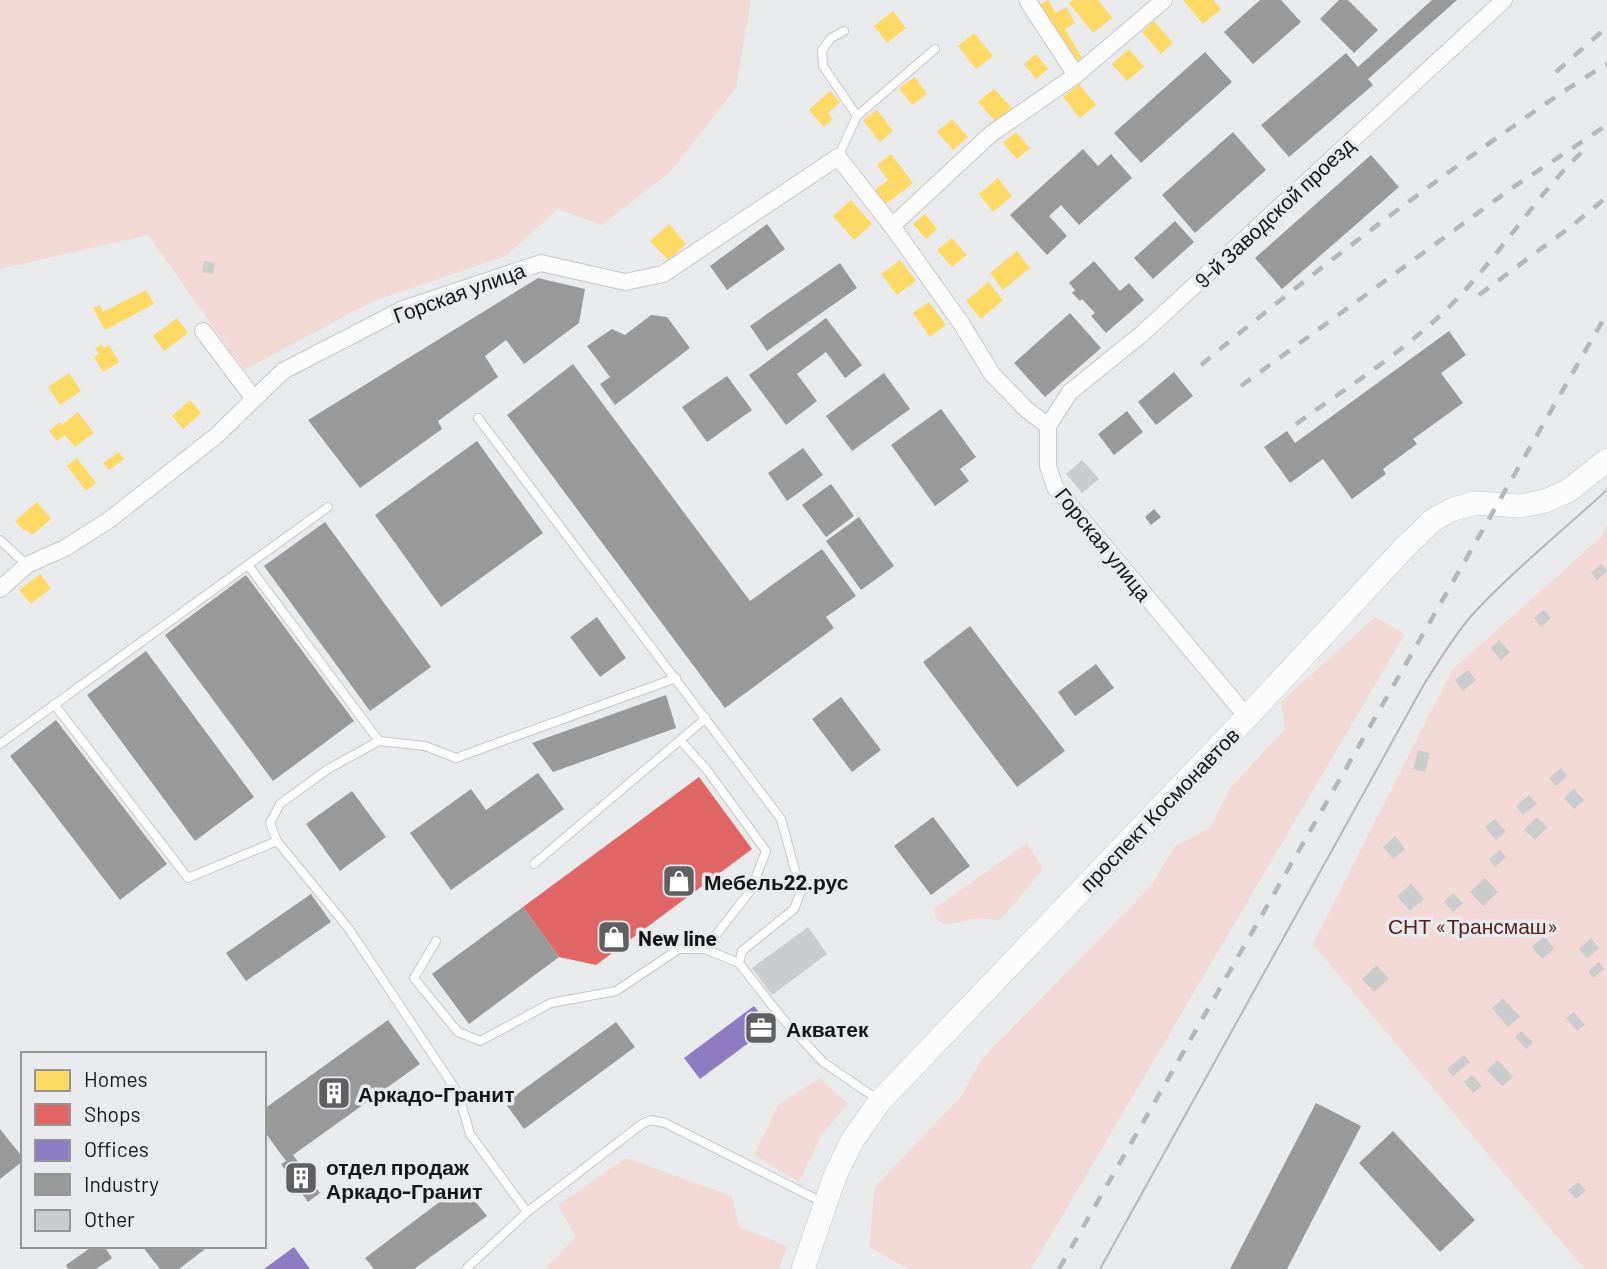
<svg xmlns="http://www.w3.org/2000/svg" width="1607" height="1269" font-family="Barlow,sans-serif">
<rect width="100%" height="100%" fill="#e9eaec"/>
<!-- green -->
<path fill="#f2d9d5" d="M0,0H751L736,88L671,171L602,225L558,209L506,256L373,301L244,370L148,235L0,269Z
M1607,525V1269H1584L1313,944L1452,670L1601,537Z
M1375,617L1405,634L1031,1269H909L869,1247L875,1187L962,1095L981,1060L1151,886L1175,846L1210,828L1231,787L1285,729L1281,702Z
M1027,843L1043,869L1000,920L976,918L946,925L937,920L934,909Z
M820,1078L848,1104L821,1136L799,1182L754,1155L778,1105Z
M626,1158L732,1196L739,1227L787,1246L779,1269H545L576,1237L558,1205Z"/>
<!-- homes -->
<path fill="#ffd966" d="M1048,0L1056,13L1066,7L1075,23L1065,29L1082,58L1072,64L1037,6Z
M1073,0H1098L1112,18L1093,33L1069,3Z
M1183,0H1213L1221,9L1203,24Z
M893,11L906,28L887,43L874,26Z
M1154,21L1173,43L1161,54L1142,32Z
M974,33L993,56L976,69L958,46Z
M1129,49L1144,67L1127,81L1112,64Z
M1036,54L1048,69L1036,79L1024,64Z
M915,77L927,94L912,105L899,88Z
M1079,84L1096,105L1080,118L1063,97Z
M994,89L1012,108L996,122L978,102Z
M830,91L840,102L828,113L833,119L824,127L809,110Z
M877,110L893,131L880,142L863,120Z
M952,119L968,137L953,150L937,132Z
M1016,132L1030,148L1017,159L1003,143Z
M891,154L913,183L886,204L875,190L888,180L877,165Z
M998,178L1012,196L993,212L979,194Z
M851,200L872,224L854,240L833,216Z
M925,214L937,229L926,239L913,224Z
M669,224L686,244L668,260L650,241Z
M952,238L967,255L952,267L937,250Z
M1017,251L1030,268L1003,290L990,273Z
M900,260L916,281L897,295L881,274Z
M988,282L1003,300L981,319L966,301Z
M146,290L154,304L105,330L93,308L100,305L103,312Z
M929,302L946,325L930,337L913,313Z
M177,318L188,333L164,351L153,336Z
M102,344L104,348L109,345L119,362L103,372L94,357L99,354L95,349Z
M69,373L81,391L60,405L48,387Z
M190,400L201,413L183,429L172,416Z
M78,412L94,433L75,447L65,435L57,441L49,431L60,422L62,425Z
M119,452L124,459L109,470L103,463Z
M77,458L96,483L86,491L67,466Z
M37,502L51,519L32,535L26,529L24,531L15,521Z
M40,574L51,588L31,604L19,590Z"/>
<!-- shops -->
<path fill="#e06666" d="M699,777L752,849L596,965L559,957L523,907Z"/>
<!-- offices -->
<path fill="#8e7cc3" d="M754,1006L770,1027L700,1079L684,1058Z
M294,1247L310,1269H264Z"/>
<!-- industry -->
<path fill="#999" d="M1260,0H1281L1301,22L1253,64L1224,32Z
M1339,0H1348L1378,30L1354,53L1320,19Z
M1432,0H1457L1368,79L1373,85L1289,157L1261,125L1346,53L1358,67Z
M1205,52L1232,82L1141,163L1114,133Z
M1233,132L1266,170L1195,233L1162,195Z
M1083,149L1098,166L1111,154L1132,178L1079,225L1061,205L1049,216L1067,236L1047,255L1010,215Z
M1371,155L1399,187L1282,289L1255,258Z
M1175,221L1194,242L1153,279L1134,258Z
M767,224L785,249L727,290L710,266Z
M1094,261L1120,291L1129,283L1144,300L1106,333L1091,316L1095,313L1082,299L1080,301L1072,293L1075,290L1069,283Z
M840,263L857,288L767,351L750,326Z
M538,278L585,289L579,323L524,364L506,340L485,356L498,377L438,421L442,429L360,488L308,420Z
M1070,313L1101,348L1045,397L1014,363Z
M651,315L667,317L690,348L615,405L600,384L610,377L587,346L612,329L625,335Z
M826,318L862,365L845,378L826,352L797,374L817,401L786,425L749,375Z
M1449,331L1466,355L1441,373L1463,403L1413,439L1417,444L1383,469L1386,474L1352,499L1323,459L1290,483L1264,447L1287,431L1295,443Z
M573,364L750,601L822,549L856,596L826,617L834,628L725,708L507,415Z
M1174,372L1193,396L1156,425L1138,402Z
M884,373L910,409L852,451L826,416Z
M727,376L752,410L707,442L682,407Z
M941,409L976,457L960,469L969,481L935,506L891,445Z
M1127,411L1143,432L1114,455L1098,434Z
M477,441L543,533L441,607L375,515Z
M803,448L823,475L787,501L768,473Z
M831,484L854,516L826,537L802,505Z
M1154,509L1161,517L1151,525L1145,517Z
M859,517L894,566L861,590L826,541Z
M325,522L431,667L370,711L264,566Z
M246,575L354,721L273,781L165,635Z
M597,617L626,658L600,677L570,637Z
M970,626L1065,751L1017,787L923,662Z
M146,651L254,797L195,841L87,695Z
M1096,664L1114,688L1075,716L1058,692Z
M666,695L676,728L553,772L532,743Z
M841,697L881,750L852,772L812,719Z
M56,720L167,864L120,900L10,756Z
M538,773L564,809L451,890L410,833L471,789L486,810Z
M352,791L386,837L340,871L306,824Z
M933,817L970,866L931,895L894,846Z
M311,894L331,922L246,981L226,953Z
M523,907L559,957L469,1024L432,974Z
M388,1020L420,1064L293,1155L320,1193L308,1202L281,1164L286,1161L264,1131V1109Z
M616,1022L635,1047L524,1129L505,1103Z
M1316,1103L1361,1126L1287,1269H1230Z
M0,1129L23,1158V1161L0,1179Z
M1393,1131L1475,1220L1440,1252L1359,1163Z
M462,1185L487,1216L414,1269H374L365,1258Z
M93,1246H104L112,1258L96,1269H68L66,1265Z
M142,1246H209L179,1269H160Z"/>
<!-- building -->
<path fill="#cbcccd" d="M204,261L215,263L213,274L202,272Z
M1082,460L1099,479L1082,493L1066,474Z
M1601,564L1607,571L1597,580L1591,573Z
M1544,610L1551,618L1541,627L1534,618Z
M1499,640L1510,652L1501,660L1491,648Z
M1468,670L1476,680L1463,691L1455,680Z
M1418,750L1430,753L1425,772L1413,769Z
M1561,768L1567,776L1556,786L1549,778Z
M1574,789L1584,800L1574,809L1564,798Z
M1529,795L1537,804L1523,815L1516,806Z
M1537,817L1547,827L1535,840L1524,830Z
M1495,819L1506,832L1496,840L1485,827Z
M1395,836L1405,849L1393,859L1383,847Z
M1500,850L1506,857L1495,867L1489,859Z
M1485,878L1498,892L1483,906L1470,892Z
M1411,884L1424,899L1410,911L1397,896Z
M1453,893L1463,903L1453,912L1444,902Z
M808,927L827,954L772,995L752,968Z
M1544,936L1554,949L1542,959L1532,947Z
M1591,938L1599,948L1587,959L1579,949Z
M1599,962L1604,969L1593,978L1588,971Z
M1377,965L1389,979L1374,992L1362,979Z
M1503,998L1520,1017L1508,1027L1492,1008Z
M1574,1012L1585,1025L1577,1031L1566,1018Z
M1521,1031L1533,1042L1526,1049L1515,1037Z
M1464,1055L1470,1062L1453,1076L1447,1069Z
M1498,1060L1513,1077L1502,1086L1487,1070Z
M1472,1075L1482,1086L1473,1093L1464,1082Z
M1578,1182L1586,1190L1576,1199L1568,1190Z"/>
<g fill="none" stroke-linecap="round" stroke-linejoin="round">
<defs>
<path id="lane" d="M844,31L831,38L822,50L823,66L857,116
M838,157L857,116L935,49
M478,418L781,819L801,892L794,909L742,951L739,963L782,1018L823,1062L877,1099
M0,540L27,565
M248,565L379,741
M54,704L188,878L277,841L349,929L458,1093L470,1134L527,1212
M680,740L707,770L766,851L751,890L705,949
M0,744L328,507
M277,841L270,823L280,804L328,769L379,741L425,746L456,758L676,678
M534,864L706,718
M436,941L414,978L458,1032L480,1041L551,1003L616,991L679,949H705L739,963
M466,1269L527,1212L642,1124L651,1120L665,1123L822,1202"/>
<path id="street" d="M1027,0L1076,75
M892,226L991,134L1076,75L1164,0
M203,331L254,399
M1048,426L1070,392L1143,333L1504,0
M1048,426V466L1055,487L1247,717
M0,589L27,565L65,548L109,520L216,436L283,371L403,309L541,263L625,282L663,274L838,157L892,226L961,323L992,374L1027,410L1048,426"/>
<path id="secondary" d="M803,1269L835,1176L852,1141L880,1101L1247,717L1404,548L1433,520L1453,509L1476,503L1521,506L1545,501L1568,491L1607,460"/>
</defs>
<!-- lane casing -->
<use href="#lane" stroke="#c6c6c8" stroke-width="10"/>
<!-- street casing -->
<use href="#street" stroke="#c6c6c8" stroke-width="18"/>
<!-- secondary casing -->
<use href="#secondary" stroke="#c6c6c8" stroke-width="24"/>
<!-- lane -->
<use href="#lane" stroke="#fcfcfc" stroke-width="8"/>
<!-- street -->
<use href="#street" stroke="#fcfcfc" stroke-width="16"/>
<!-- secondary -->
<use href="#secondary" stroke="#fcfcfc" stroke-width="23"/>
<!-- tram -->
<path stroke="#b6b6b7" stroke-width="2" d="M1100,1269L1423,686C1438,662 1453,637 1472,615C1514,570 1562,531 1607,490"/>
<!-- rail -->
<path stroke="#b6b6b7" stroke-width="4.5" stroke-dasharray="12 12" stroke-linecap="butt" d="M1556,72L1607,27
M1479,295L1573,225L1607,197
M1201,365C1283,296 1367,232 1453,169C1504,133 1554,96 1607,64
M1241,386L1512,188L1607,125
M1296,424C1355,382 1418,343 1466,289C1508,243 1541,190 1587,147
M1059,1269L1607,313"/>
</g>
<!-- icons -->
<defs>
<symbol id="shop-square" viewBox="-11 -11 22 22"><rect x="-9" y="-9" width="18" height="18" rx="4" fill="#606062" stroke="#e8eaed"/><path d="M-5-2.5h2.3a2.7 3.5 0 0 1 5.4 0H5L5.5 6h-11ZM-1.5-2.5h3a1.5 2.3 0 0 0-3 0Z" fill="#fff"/></symbol>
<symbol id="office-square" viewBox="-11 -11 22 22"><rect x="-9" y="-9" width="18" height="18" rx="4" fill="#606062" stroke="#e8eaed"/><path d="M-6-3h4V-5.5h4V-3h4V5H-6ZM-1-4.5V-3h2v-1.5ZM-6 0V1H6V0Z" fill="#fff"/></symbol>
<symbol id="building-square" viewBox="-11 -11 22 22"><rect x="-9" y="-9" width="18" height="18" rx="4" fill="#606062" stroke="#e8eaed"/><path d="M-4-6H4V6H1V3H-1V6H-4ZM-2.5-4.3h1.7v1.8h-1.7ZM.8-4.3h1.7v1.8H.8ZM-2.5-1h1.7V.8h-1.7ZM.8-1h1.7V.8H.8Z" fill="#fff"/></symbol>
</defs>
<g fill-rule="evenodd">
<use href="#shop-square" x="660" y="862" width="38" height="38"/>
<use href="#shop-square" x="595" y="918" width="38" height="38"/>
<use href="#office-square" x="742" y="1009" width="38" height="38"/>
<use href="#building-square" x="315" y="1074" width="38" height="38"/>
<use href="#building-square" x="282" y="1159" width="38" height="38"/>
</g>
<g text-anchor="middle" dominant-baseline="central" stroke-width="7" stroke-linejoin="round" paint-order="stroke">
<!-- street labels -->
<g font-size="21" fill="#161617" stroke="#e8eaed">
<text transform="translate(1274 212) rotate(-43)">9-й Заводской проезд</text>
<text transform="translate(459 292) rotate(-20)">Горская улица</text>
<text transform="translate(1104 544) rotate(51)">Горская улица</text>
<text transform="translate(1159 809) rotate(-46)">проспект Космонавтов</text>
</g>
<!-- poi labels -->
<g font-size="21" font-weight="bold" fill="#161617" stroke="#e8eaed" text-anchor="start">
<text x="704" y="881">Мебель22.рус</text>
<text x="638" y="937">New line</text>
<text x="786" y="1028">Акватек</text>
<text x="358" y="1093">Аркадо-Гранит</text>
<text x="326" y="1166">отдел продаж<tspan x="326" dy="24">Аркадо-Гранит</tspan></text>
</g>
<!-- park labels -->
<g font-size="21" fill="#5a2119" stroke="#e8eaed">
<text x="1473" y="925">СНТ «Трансмаш»</text>
</g>
</g>
<!-- legend -->
<rect x="21" y="1052" width="245" height="196" fill="#e8eaed" stroke="#949597" stroke-width="2"/>
<rect x="35" y="1070" width="35" height="21" fill="#ffd966" stroke="#949597" stroke-width="2"/>
<text x="84" y="1087" font-size="21" fill="#161617">Homes</text>
<rect x="35" y="1104" width="35" height="21" fill="#e06666" stroke="#949597" stroke-width="2"/>
<text x="84" y="1122" font-size="21" fill="#161617">Shops</text>
<rect x="35" y="1140" width="35" height="21" fill="#8e7cc3" stroke="#949597" stroke-width="2"/>
<text x="84" y="1157" font-size="21" fill="#161617">Offices</text>
<rect x="35" y="1174" width="35" height="21" fill="#999999" stroke="#949597" stroke-width="2"/>
<text x="84" y="1192" font-size="21" fill="#161617">Industry</text>
<rect x="35" y="1210" width="35" height="21" fill="#cbcccd" stroke="#949597" stroke-width="2"/>
<text x="84" y="1227" font-size="21" fill="#161617">Other</text>
</svg>
